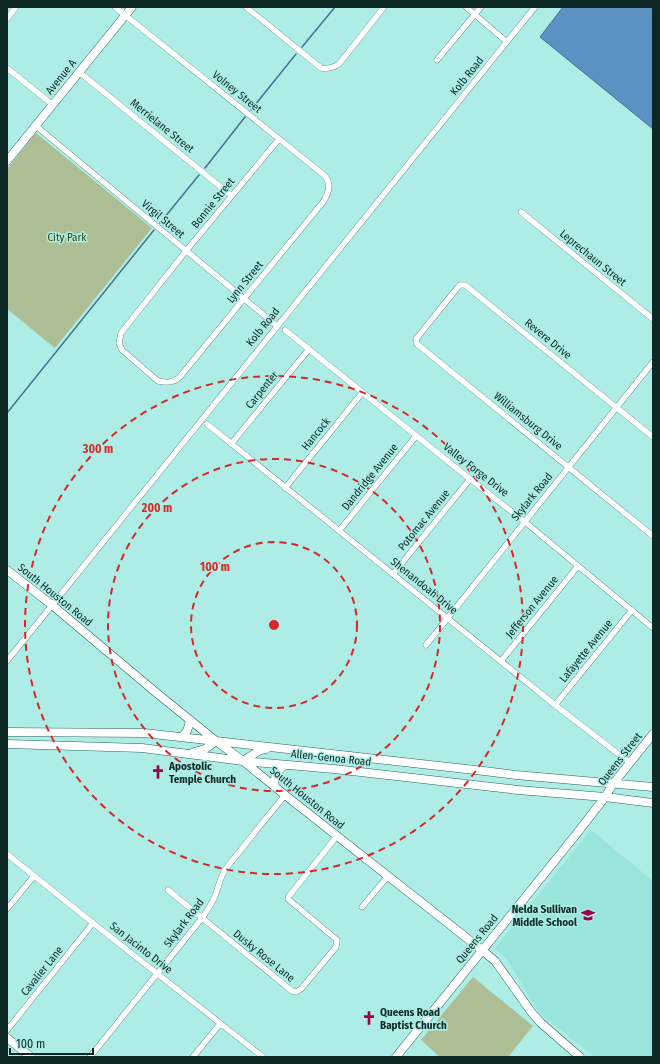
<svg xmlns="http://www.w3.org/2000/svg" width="660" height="1064" font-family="'Fira Sans Condensed',sans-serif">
<rect width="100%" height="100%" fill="#adede5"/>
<!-- built -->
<path fill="#99e4db" d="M591,830L653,881V1055L651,1057H595L543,1016L533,1004L516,974L507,960L495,948Z"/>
<!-- green -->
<path fill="#adbe95" d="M36,133L152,228L55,348L7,309V169Z
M473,977L533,1026L508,1057H440L421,1040Z"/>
<!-- water -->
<path fill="#5b92c3" stroke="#447294" d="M563,7H653V129L540,37Z"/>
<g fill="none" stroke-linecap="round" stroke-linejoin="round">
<!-- stream -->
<path stroke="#447294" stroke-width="1.5" d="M302,47L335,7
M251,110L296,54
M205,168L245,117
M160,223L199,175
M7,413L154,230"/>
<defs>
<path id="street" d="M115,7L324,175C332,183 329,193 323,202L179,378C172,383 166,383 158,381L122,350L119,343L121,333L186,251L279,139
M246,7L321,68C328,69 333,68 339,64L384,7
M466,7L507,42
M7,19L16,7
M437,60L481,7
M7,68L53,105
M79,72L232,196
M36,126L277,326
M521,212L653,319
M285,330L470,479L525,522L653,628
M207,424L555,705L630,763
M653,437L465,285H460L458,287L416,339L417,344L653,536
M231,444L309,349
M285,488L362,393
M339,531L416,436
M393,574L470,479
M426,645L653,362
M7,661L535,7
M501,661L578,566
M555,705L632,610
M7,854L93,923L263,1057
M168,890L292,991L296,992L301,989L336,947L337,940L288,899L289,896L337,836
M362,907L388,876
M7,909L34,876
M7,1030L93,923
M90,1057L202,918C207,911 212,904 215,896C219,886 220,876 227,867L285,795
M193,1057L220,1024"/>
<path id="secondary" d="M7,161L132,7
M7,570L52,605L153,690L216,741L243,761L285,795L482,950L495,961L532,1013L541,1023L580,1057
M7,732L144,733L484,771L516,775L653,787
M182,737C188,731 188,729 190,720
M7,744L142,748L243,761L334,769L518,790L605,797L653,803
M194,752L205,749L216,741
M243,761L260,750L266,749
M275,787C273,777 277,771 285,765
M7,1038L31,1057
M396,1057L578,832L605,797L613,784L653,734"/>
</defs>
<!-- street casing -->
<use href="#street" stroke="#26655f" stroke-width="6"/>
<!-- secondary casing -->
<use href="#secondary" stroke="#26655f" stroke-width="9"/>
<!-- street -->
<use href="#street" stroke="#fff" stroke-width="5.5"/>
<!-- secondary -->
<use href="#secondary" stroke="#fff" stroke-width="8"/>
</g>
<!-- distance rings -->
<g fill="none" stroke="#d62828" stroke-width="2" stroke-dasharray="7 5">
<circle cx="274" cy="625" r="83"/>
<circle cx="274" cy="625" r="166"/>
<circle cx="274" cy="625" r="249"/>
</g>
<!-- icons -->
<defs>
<symbol id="church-bare" viewBox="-9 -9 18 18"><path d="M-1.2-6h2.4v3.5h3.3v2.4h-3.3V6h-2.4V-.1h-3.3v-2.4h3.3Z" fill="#9f0245" stroke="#adede5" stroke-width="2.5" paint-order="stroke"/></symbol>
<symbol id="school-bare" viewBox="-9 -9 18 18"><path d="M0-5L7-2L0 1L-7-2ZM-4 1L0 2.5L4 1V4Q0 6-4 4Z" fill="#9f0245" stroke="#adede5" stroke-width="2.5" paint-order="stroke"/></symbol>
</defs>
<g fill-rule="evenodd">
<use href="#church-bare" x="148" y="762" width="20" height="20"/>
<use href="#school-bare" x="578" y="905" width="20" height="20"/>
<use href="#church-bare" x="359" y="1008" width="20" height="20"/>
</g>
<g text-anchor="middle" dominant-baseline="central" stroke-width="3" stroke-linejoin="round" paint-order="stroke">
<!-- street labels -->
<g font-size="11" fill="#0d2825" stroke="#adede5">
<text transform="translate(467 76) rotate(-51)">Kolb Road</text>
<text transform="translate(61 77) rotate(-51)">Avenue A</text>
<text transform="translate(237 92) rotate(39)">Volney Street</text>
<text transform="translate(162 126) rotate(39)">Merrielane Street</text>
<text transform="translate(213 203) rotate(-51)">Bonnie Street</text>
<text transform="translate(163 219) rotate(40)">Virgil Street</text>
<text transform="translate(593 258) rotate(39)">Leprechaun Street</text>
<text transform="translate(245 282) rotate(-51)">Lynn Street</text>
<text transform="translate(263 327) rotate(-51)">Kolb Road</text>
<text transform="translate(548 339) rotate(39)">Revere Drive</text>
<text transform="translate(262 390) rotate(-51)">Carpenter</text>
<text transform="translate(528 421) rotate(39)">Williamsburg Drive</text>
<text transform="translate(316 434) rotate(-51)">Hancock</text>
<text transform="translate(476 470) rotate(38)">Valley Forge Drive</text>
<text transform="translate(370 477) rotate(-51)">Dandridge Avenue</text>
<text transform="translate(532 497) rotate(-51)">Skylark Road</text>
<text transform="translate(424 520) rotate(-51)">Potomac Avenue</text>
<text transform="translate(424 586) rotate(39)">Shenandoah Drive</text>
<text transform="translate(55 595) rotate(39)">South Houston Road</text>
<text transform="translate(532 607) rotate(-51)">Jefferson Avenue</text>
<text transform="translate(586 651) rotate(-51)">Lafayette Avenue</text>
<text transform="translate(331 758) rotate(6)">Allen-Genoa Road</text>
<text transform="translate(620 759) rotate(-52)">Queens Street</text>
<text transform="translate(307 798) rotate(39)">South Houston Road</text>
<text transform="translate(184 923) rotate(-53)">Skylark Road</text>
<text transform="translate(477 939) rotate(-51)">Queens Road</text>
<text transform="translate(141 948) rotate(38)">San Jacinto Drive</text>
<text transform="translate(264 956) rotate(39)">Dusky Rose Lane</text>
<text transform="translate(42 971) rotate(-51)">Cavalier Lane</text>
</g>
<!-- park labels -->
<g font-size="11" fill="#304112" stroke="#adede5">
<text x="67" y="237">City Park</text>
</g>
<!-- poi labels -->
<g font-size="11" font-weight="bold" fill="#0d2825" stroke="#adede5" text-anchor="start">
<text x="169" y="766">Apostolic<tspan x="169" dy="13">Temple Church</tspan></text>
<text x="577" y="909" text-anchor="end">Nelda Sullivan<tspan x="577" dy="13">Middle School</tspan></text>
<text x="380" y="1012">Queens Road<tspan x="380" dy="13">Baptist Church</tspan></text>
</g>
</g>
<circle cx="274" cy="625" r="6" fill="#d62828" stroke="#adede5" stroke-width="2"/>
<g font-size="12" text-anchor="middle" font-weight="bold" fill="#d62828" stroke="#adede5" stroke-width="3" stroke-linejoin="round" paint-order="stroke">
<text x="98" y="453">300 m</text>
<text x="157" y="512">200 m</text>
<text x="215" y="571">100 m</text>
</g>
<!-- border -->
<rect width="660" height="1064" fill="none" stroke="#0d2825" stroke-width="16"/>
<!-- scale -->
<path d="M10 1048v6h83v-6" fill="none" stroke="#0d2825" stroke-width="2"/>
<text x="16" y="1048" font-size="12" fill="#0d2825" stroke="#adede5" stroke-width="3" paint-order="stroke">100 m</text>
</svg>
